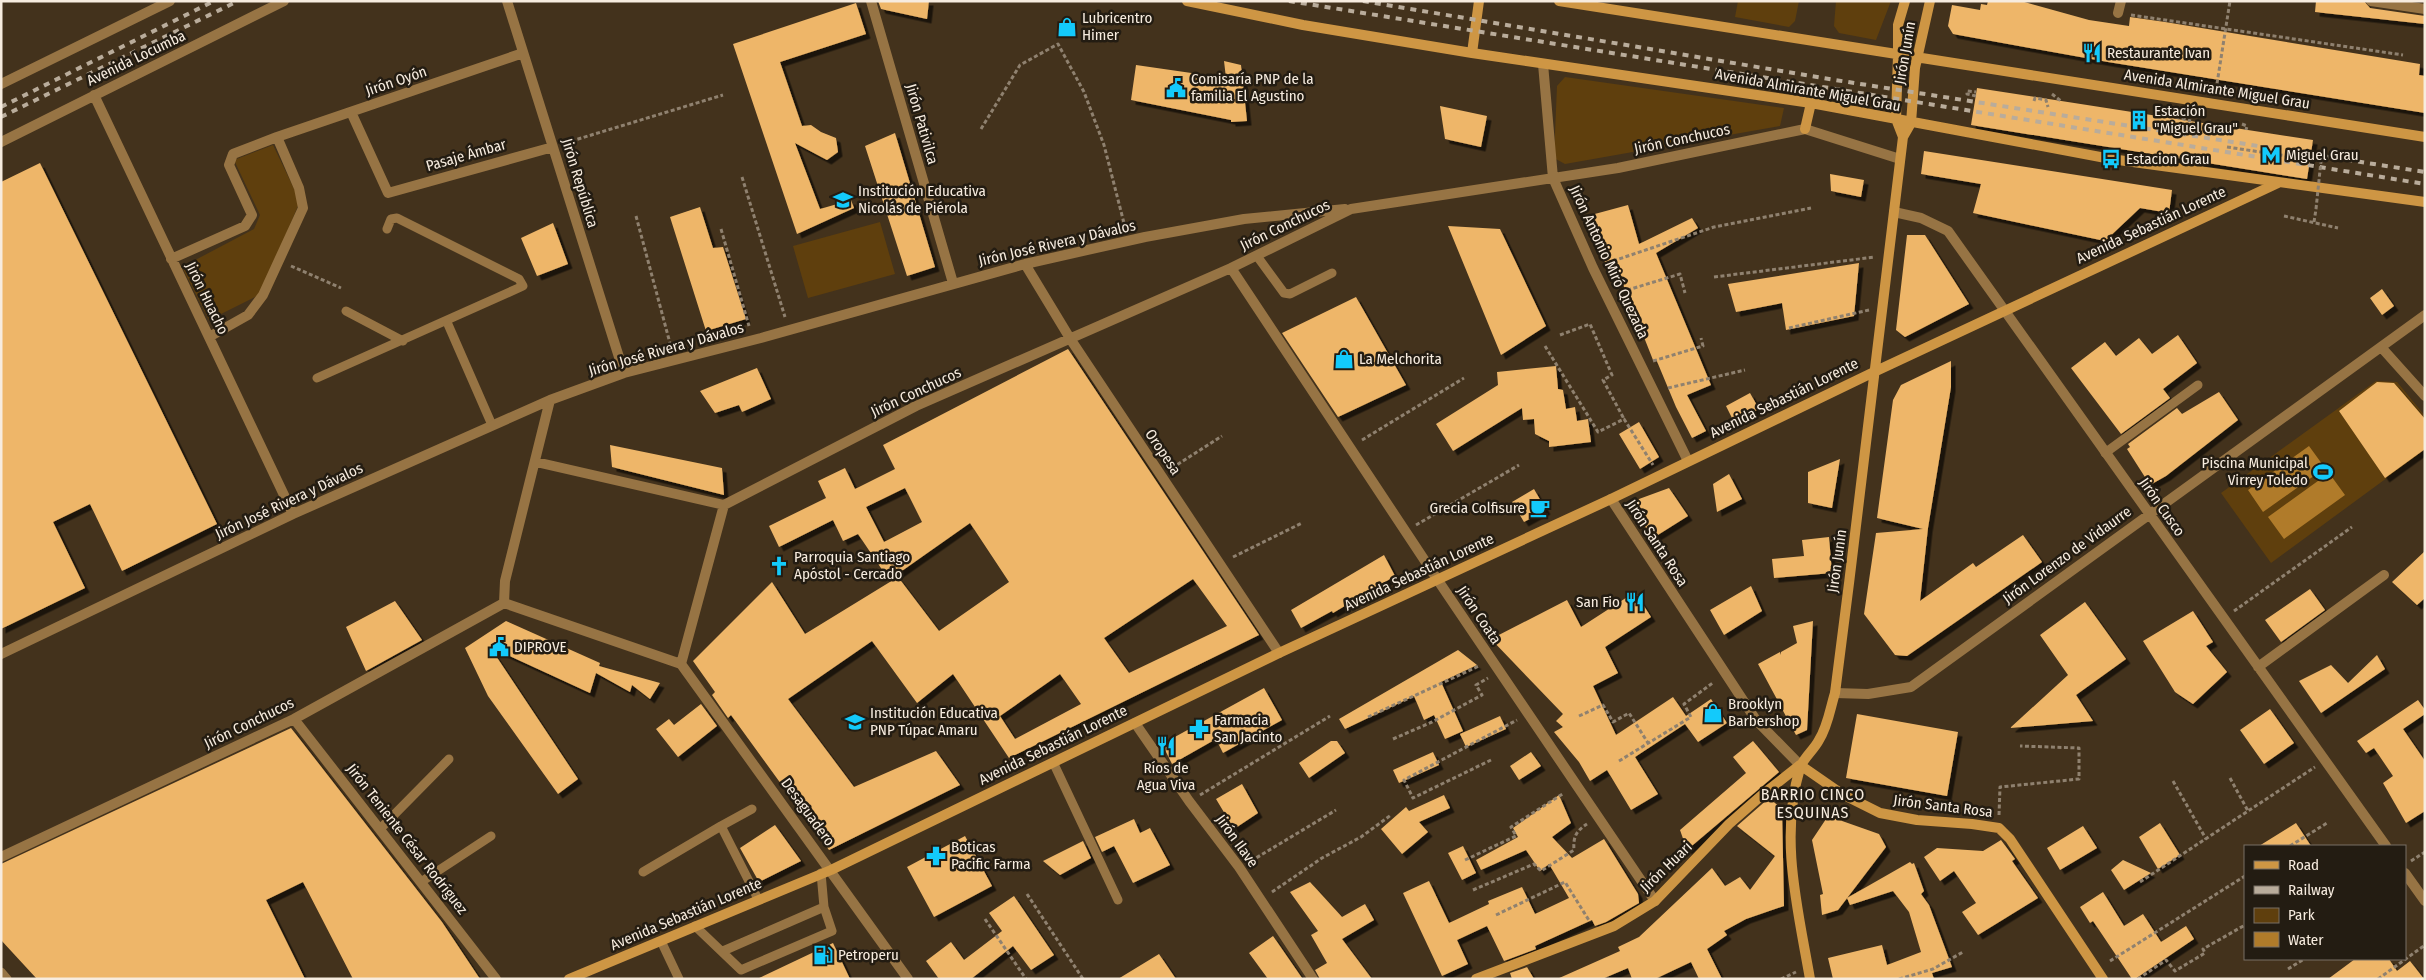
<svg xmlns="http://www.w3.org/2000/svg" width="2426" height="980" font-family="'Fira Sans Condensed',sans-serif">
<defs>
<filter id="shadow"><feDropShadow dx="4.5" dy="4.5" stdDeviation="0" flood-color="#0009"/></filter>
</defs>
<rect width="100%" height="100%" fill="#43321c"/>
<!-- green -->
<path fill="#5f3f0d" d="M1738,1H1799L1795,21L1789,27L1735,17Z
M1836,1H1891L1876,40L1839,33L1834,26Z
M1565,77L1784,108L1780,126L1565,164L1554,158L1557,86Z
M273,145L300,201L261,294L209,320L182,267L254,229L260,215L234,160Z
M880,222L895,274L808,298L793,246Z
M2376,381L2397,382L2425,416V450L2271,563L2221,493Z"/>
<!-- water -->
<path fill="#b07b2a" d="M2309,446L2325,468L2263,512L2248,490Z
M2329,473L2345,495L2284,539L2268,517Z"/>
<!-- building -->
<path fill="#eeb669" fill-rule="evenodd" filter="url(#shadow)" d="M878,1H929L927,19L881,9Z
M1988,1H2021L2089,20L2129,26L2130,17L2165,22L2420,64L2419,75L2425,76V113L2108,62L1953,34L1948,26L1952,5L1980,10L1981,4L1987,5Z
M2316,1H2364L2370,8L2425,16V24L2315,12Z
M856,3L866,34L780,62L802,126L811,125L821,132L836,138L838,152L827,160L795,143L820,209L851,200L854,208L797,234L733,44Z
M1224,61L1241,65L1247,121L1231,122V120L1131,100L1136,65L1226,78Z
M1977,88L2313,140L2307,179L1971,125Z
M1440,106L1487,116L1481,147L1445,139Z
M895,133L935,267L907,276L865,146Z
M1924,151L2172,190L2169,213L2140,208L2105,241L1973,213L1981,184L1921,174Z
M40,163L217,524L122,571L90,504L53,522L85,588L1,629V182Z
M1830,174L1864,180L1861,197L1831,191Z
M1628,205L1639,244L1692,218L1698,228L1656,253L1711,385L1687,395L1706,431L1692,438L1676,407L1656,359L1653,360L1615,264L1606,266L1591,215Z
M700,207L713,248L723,247L746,319L706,331L670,217Z
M553,223L568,264L537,276L521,238Z
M1448,226L1500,229L1546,326L1501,355Z
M1907,235H1925L1969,304L1905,337L1896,330Z
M1859,263L1854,316L1786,330L1782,303L1736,312L1728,284Z
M2382,289L2394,306L2382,315L2370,298Z
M1356,297L1406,385L1338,417L1282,333Z
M2178,335L2197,363L2163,389L2170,398L2121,434L2071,368L2105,342L2116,356L2139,338L2152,354Z
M1068,349L1259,635L1009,758L953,674L917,703L872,641L788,699L854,787L936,751L960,785L829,850L731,715L728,718L712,695L715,692L693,661L772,582L805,634L898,577L939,631L1009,582L970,523L889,580L858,534L843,541L833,520L779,547L769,526L826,498L818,481L845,468L855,489L895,469L883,445ZM905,488L922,522L884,542L866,507ZM1193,579L1227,626L1129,673L1104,638ZM1060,674L1081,704L1015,739L1000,716Z
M1951,361V387L1928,528L1920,601L1973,563L1976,567L2023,535L2042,562L1907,656L1895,655L1864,614L1876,533L1923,529L1877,518L1893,400L1901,385Z
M1556,366L1558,389L1563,390L1566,409L1575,407L1577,421L1588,419L1591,442L1549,447V441L1535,434L1534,419L1523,420L1522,408L1453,451L1436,424L1498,385L1497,372Z
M757,368L771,399L742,412L739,405L715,413L700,391Z
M2377,382L2394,383L2425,419V449L2385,478L2339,411Z
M2219,392L2238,420L2166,476L2150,485L2127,449L2130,447L2128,444L2177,408L2182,414Z
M1750,393L1759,409L1734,422L1726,406Z
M1639,422L1659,457L1640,469L1619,434Z
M610,445L722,468L724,495L612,467Z
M1840,459L1832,508L1808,503V472Z
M1729,474L1742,499L1717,512L1713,484Z
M1669,488L1688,516L1653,538L1635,512L1639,499Z
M1534,489L1546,510L1524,522L1512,502Z
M1829,537L1832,573L1774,578L1772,559L1804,556L1802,540Z
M2425,551V598L2417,605L2392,582Z
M1384,555L1395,576L1333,613L1332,611L1301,628L1291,610Z
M1751,586L1762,611L1724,635L1710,610Z
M2310,589L2325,610L2281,642L2265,620Z
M1635,592L1651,617L1605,647L1618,673L1593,686L1616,735L1673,697L1686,716L1711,699L1727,723L1698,742L1685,724L1635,757L1658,794L1631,810L1607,770L1590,781L1579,762L1554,732L1563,727L1556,721L1563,714L1491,639L1567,600L1581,627Z
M395,601L422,640L366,671L346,627Z
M2085,602L2126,659L2076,695L2093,721L2010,728L2068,675L2040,635Z
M2193,611L2213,642L2206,646L2227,672L2193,704L2175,692L2143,641Z
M506,621L600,663L599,666L660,683L650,699L632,685L630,692L596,673L590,693L490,647L578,779L558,794L488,696L465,648Z
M1813,621L1807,730L1796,735L1758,664L1780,652L1781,655V652L1797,643L1793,626Z
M1458,650L1477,665L1441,682L1463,731L1445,739L1434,715L1424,720L1414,696L1345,729L1339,719Z
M2377,655L2385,669L2321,713L2299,681L2331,665L2348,683Z
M1264,688L1282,720L1223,753L1216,739L1172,764L1162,744Z
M2418,700L2425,710V714L2403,729L2425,761V811L2406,823L2383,783L2393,776L2374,748L2366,753L2357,741Z
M701,704L717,726L678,757L656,729L669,719L674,725Z
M2270,709L2294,743L2264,764L2240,730Z
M1857,714L1958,732L1947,796L1846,778Z
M1500,716L1506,729L1466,747L1460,734Z
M291,728L442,922L480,979H353L303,882L266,900L305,979H37L1,940V864Z
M1331,741H1337L1345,753L1309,778L1299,763Z
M1753,741L1779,772L1687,850L1680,830L1746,773L1733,757Z
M1433,752L1439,765L1399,783L1393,770Z
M1531,752L1541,766L1519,780L1510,766Z
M1242,784L1258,813L1234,829L1216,799Z
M1444,795L1450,808L1419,822L1428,832L1402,854L1381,829L1406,807L1409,811Z
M1559,795L1571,823L1552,837L1572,858L1604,839L1638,894L1639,903L1606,922L1595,926L1592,920L1535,946L1536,949L1504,961L1487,926L1457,940L1468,964L1442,976L1403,893L1429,881L1449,923L1489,904L1488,901L1522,887L1535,914L1569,898L1549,864L1540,871L1526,850L1481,870L1476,860L1518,837L1513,828Z
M1769,798L1782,809L1784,906L1746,919L1724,931L1727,935L1707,949L1722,979H1699L1691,962L1655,979H1632L1628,968L1602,979H1557L1620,951L1618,947L1639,937L1712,868L1725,886L1740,877L1750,890L1775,856L1737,826Z
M1828,816L1879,834L1886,847L1838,910L1822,915L1820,895L1823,894L1812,840Z
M1134,819L1140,833L1150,828L1170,865L1133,883L1114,846L1102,852L1095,837Z
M2160,823L2180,855L2158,869L2139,837Z
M2296,823L2311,846H2259Z
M775,825L801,861L759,882L740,848Z
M2083,826L2097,848L2060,870L2047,848Z
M965,836L992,886L934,917L907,867Z
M2001,840L2015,859L2012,861L2038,898L1978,935L1962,912L1976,903L1954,871L1940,881L1924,857L1937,848L1983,851Z
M1083,841L1091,858L1060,875L1043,861Z
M1463,846L1476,873L1462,880L1448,853Z
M2123,860L2151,873L2124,890L2111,870Z
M1910,862L1912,864L1914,863L1924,891L1921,894L1929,905L1952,967L1932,973L1934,979H1833L1828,958L1882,945L1887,965L1921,952L1909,912L1893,891L1850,905L1847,898Z
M1310,882L1342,917L1365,904L1374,920L1342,939L1372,979H1320L1315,970L1327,963L1311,935L1318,931L1290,892Z
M2103,892L2124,926L2143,914L2161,942L2186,926L2194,939L2135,979H2132L2093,921L2090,923L2080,907Z
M1014,896L1054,955L1031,970L1013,946L971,979H939L926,961L951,942L964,960L1002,931L989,913Z
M1273,936L1302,978L1305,979H1268L1249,953Z
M833,943L850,979H757Z
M1159,954L1176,979H1118Z
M2355,959H2389L2397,971L2410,961L2424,979H2328Z
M1530,966L1527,967L1534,979H1512L1510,973Z"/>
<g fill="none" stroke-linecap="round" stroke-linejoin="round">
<!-- path -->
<path stroke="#8f816f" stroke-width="3" stroke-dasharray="4 2.5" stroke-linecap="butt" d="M2131,15L2403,55
M2216,90L2230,1
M2052,94L2061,101
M1976,96L1967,94V91L1976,92
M2034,101L2035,98L2046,100L2048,107
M2171,118V116L2191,121
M2242,124L2247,126L2246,130
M981,129L1020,65L1058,44L1084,92L1104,145L1125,227
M565,143L723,95
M2227,147L2321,161
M742,177L785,317
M636,216L671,347
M2284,216L2338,228
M2314,222L2316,209
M721,229L749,326
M1607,263L1714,227L1811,208
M291,266L341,288
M1714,277L1875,257
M1621,292L1680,274L1685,293
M1789,328L1869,310
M1560,335L1590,324L1612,375L1603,380L1624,419
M1545,346L1598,432L1624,419L1653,465
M1653,361L1703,346L1701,338
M1668,388L1745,370
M1362,440L1464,378
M1172,468L1222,436
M1416,525L1519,465
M1233,557L1302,523
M2234,611L2352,527
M1579,716L1603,705L1613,722L1629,713L1648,743
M1368,717L1479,666
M1393,739L1432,722L1482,695L1476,685L1488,678
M1491,760L1413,798L1404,780L1517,720
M1619,761L1691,717L1684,704L1714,682
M2230,778L2248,811
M2173,781L2206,839
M1200,795L1330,716
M1999,815L2000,787L2079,779V748L2020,746
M2290,846L2327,823
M1465,860L1516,836L1511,827L1564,793
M1251,861L1336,810
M2411,861L2425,852
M2140,882L2315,767
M1473,890L1534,864L1541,871L1574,850C1573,837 1576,831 1587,824
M1272,892L1322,858L1361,837L1391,815
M1027,894L1083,979
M1496,915L1565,882L1590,922
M985,919L1026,979
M2110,961L2245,876
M2288,969L2304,959
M1781,979L1796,972
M1899,979L1933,969L1963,952
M2138,979L2166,960L2175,971L2205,953L2203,949L2245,925
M2378,979L2425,945"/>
<!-- lane -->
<path stroke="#977444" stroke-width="9" d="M1257,256L1284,293L1290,294L1332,273
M346,311L403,341
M447,322L492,425
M317,378L523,286L519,279L397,218L391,219L387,229
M2105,453L2198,385
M1053,762L1118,900
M721,826L752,809
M380,829L449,759
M643,872L721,826L758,899
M421,882L491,836
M695,926L741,970L832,931L824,907L821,873
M661,941L679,979
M723,951L824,907
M1,972L7,979"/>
<!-- street -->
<path stroke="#977444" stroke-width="10" d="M507,1L624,373
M871,1L953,283
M2371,1L2425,9
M2118,13L2121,1
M1543,64L1553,178L1593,268L1688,461
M1,84L170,1
M94,95L293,514
M351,112L388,193L553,147
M1,142L284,1
M1894,212L1921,218L1948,231L2386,846
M171,259L245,226L252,215L229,165L233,154L277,137L523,53
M1025,264L1071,340L1279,653
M1231,268L1437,579L1655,901
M209,337L248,315L263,295L303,208L299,188L277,137
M2381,347L2425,396
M536,462L724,505L916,406L1231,268L1351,209L1618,168L1805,129L1900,159
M1611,499L1756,720L1800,765
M504,603L505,581L550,400
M1,654L293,514L550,400L624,373L761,338L1025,264L1145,237L1244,219L1345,209
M681,664L908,979
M681,664L724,505
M2258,667L2384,575
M1835,693L1868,694L1911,687L2425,315
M294,719L496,979
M1135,723L1189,801L1239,867L1313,979
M1,857L294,719L504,603L681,664
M2405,873L2425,901"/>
<!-- secondary -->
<path stroke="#ce9644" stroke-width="10" d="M1187,1L1303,25L1472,53L1811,103L2111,159L2425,202
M1559,1L2425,137
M1472,53L1479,1
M1805,129L1811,103
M1903,137L1896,119L1898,55V25L1905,1
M1800,765L1842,794L1880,813L1917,820L1972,824L1999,828L2010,839L2103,979
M569,979L831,870L1279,653L1611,499L1874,372L2278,183
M1476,979L1614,926L1655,901L1729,824L1762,795L1800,765
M1810,979C1798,909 1779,838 1800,768C1803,758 1814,750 1819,740C1828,726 1830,709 1835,693C1859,508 1881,323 1903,137L1911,123L1915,68L1930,1"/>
<!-- rail -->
<path stroke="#b9ac9b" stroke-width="4" stroke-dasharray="6 6" stroke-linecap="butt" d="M1289,1L2425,184
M1363,1L1835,80L2425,172
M1,107L214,1
M1,117L238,1"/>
<!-- path-bridge -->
<path stroke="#8f816f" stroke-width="3" stroke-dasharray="4 2.5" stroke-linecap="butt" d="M2316,209L2321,161"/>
</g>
<!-- icons -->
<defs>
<symbol id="shop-bare" viewBox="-9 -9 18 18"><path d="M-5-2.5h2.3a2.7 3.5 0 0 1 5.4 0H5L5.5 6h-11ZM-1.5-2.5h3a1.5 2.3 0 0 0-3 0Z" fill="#13cafb" stroke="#231c12" stroke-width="2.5" paint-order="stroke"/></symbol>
<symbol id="restaurant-bare" viewBox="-9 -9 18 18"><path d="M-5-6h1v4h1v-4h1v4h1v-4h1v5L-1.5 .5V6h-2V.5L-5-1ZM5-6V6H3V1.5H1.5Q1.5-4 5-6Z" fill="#13cafb" stroke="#231c12" stroke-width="2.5" paint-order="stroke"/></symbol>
<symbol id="civic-bare" viewBox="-9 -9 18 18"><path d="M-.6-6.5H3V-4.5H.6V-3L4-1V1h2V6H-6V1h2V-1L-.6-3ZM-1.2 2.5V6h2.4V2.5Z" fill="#13cafb" stroke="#231c12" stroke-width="2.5" paint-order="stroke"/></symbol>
<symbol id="building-bare" viewBox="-9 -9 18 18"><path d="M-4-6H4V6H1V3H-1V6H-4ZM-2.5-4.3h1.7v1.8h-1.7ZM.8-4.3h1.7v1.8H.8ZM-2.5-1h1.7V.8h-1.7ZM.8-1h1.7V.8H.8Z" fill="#13cafb" stroke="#231c12" stroke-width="2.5" paint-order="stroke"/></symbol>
<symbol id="metro-bare" viewBox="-9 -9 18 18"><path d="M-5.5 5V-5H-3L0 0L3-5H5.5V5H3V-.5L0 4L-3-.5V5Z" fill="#13cafb" stroke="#231c12" stroke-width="2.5" paint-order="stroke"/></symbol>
<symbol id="bus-bare" viewBox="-9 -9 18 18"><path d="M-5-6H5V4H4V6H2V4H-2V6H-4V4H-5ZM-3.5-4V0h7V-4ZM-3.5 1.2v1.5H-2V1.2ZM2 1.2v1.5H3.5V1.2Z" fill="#13cafb" stroke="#231c12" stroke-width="2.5" paint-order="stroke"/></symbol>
<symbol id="school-bare" viewBox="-9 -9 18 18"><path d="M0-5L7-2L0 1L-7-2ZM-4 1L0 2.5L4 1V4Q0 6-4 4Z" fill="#13cafb" stroke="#231c12" stroke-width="2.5" paint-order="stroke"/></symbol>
<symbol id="stadium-bare" viewBox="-9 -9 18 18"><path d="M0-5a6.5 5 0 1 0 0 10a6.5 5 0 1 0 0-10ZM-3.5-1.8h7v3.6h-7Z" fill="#13cafb" stroke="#231c12" stroke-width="2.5" paint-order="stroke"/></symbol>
<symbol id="cafe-bare" viewBox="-9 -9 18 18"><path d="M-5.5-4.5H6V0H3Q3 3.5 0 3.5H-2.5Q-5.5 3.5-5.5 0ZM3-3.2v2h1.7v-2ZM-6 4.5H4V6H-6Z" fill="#13cafb" stroke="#231c12" stroke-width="2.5" paint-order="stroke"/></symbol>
<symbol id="church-bare" viewBox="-9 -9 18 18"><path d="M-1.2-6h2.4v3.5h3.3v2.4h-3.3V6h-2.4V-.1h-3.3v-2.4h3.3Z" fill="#13cafb" stroke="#231c12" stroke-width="2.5" paint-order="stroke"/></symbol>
<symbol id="pharmacy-bare" viewBox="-9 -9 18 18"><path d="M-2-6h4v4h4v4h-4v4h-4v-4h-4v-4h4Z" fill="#13cafb" stroke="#231c12" stroke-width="2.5" paint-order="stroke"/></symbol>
<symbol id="fuel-bare" viewBox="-9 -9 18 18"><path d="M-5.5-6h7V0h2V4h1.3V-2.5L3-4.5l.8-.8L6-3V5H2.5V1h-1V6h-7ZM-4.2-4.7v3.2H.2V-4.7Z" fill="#13cafb" stroke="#231c12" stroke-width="2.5" paint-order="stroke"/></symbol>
</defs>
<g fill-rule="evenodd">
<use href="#shop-bare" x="1053" y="13" width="28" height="28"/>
<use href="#restaurant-bare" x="2078" y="39" width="28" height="28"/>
<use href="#civic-bare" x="1162" y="74" width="28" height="28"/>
<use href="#building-bare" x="2125" y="106" width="28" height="28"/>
<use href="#metro-bare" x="2257" y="141" width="28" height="28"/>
<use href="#bus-bare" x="2097" y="145" width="28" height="28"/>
<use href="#school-bare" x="829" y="186" width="28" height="28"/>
<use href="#shop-bare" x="1330" y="345" width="28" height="28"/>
<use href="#stadium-bare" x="2309" y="458" width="28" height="28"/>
<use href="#cafe-bare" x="1526" y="494" width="28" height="28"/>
<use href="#church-bare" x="765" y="552" width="28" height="28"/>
<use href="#restaurant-bare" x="1621" y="588" width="28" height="28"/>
<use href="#civic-bare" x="485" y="633" width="28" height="28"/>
<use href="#shop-bare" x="1699" y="699" width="28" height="28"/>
<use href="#school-bare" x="841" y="708" width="28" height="28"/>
<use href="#pharmacy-bare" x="1185" y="715" width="28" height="28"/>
<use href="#restaurant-bare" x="1152" y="732" width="28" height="28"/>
<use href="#pharmacy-bare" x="922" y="842" width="28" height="28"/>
<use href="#fuel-bare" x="809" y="941" width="28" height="28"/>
</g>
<g text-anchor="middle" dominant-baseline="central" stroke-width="5" stroke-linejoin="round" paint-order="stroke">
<!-- poi labels -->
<g font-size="15" fill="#f7ecdf" stroke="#231c12" text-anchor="start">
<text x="1082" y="18">Lubricentro<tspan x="1082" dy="17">Himer</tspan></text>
<text x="2107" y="53">Restaurante Ivan</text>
<text x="1191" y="79">Comisaría PNP de la<tspan x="1191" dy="17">familia El Agustino</tspan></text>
<text x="2154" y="111">Estación<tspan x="2154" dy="17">"Miguel Grau"</tspan></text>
<text x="2286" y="155">Miguel Grau</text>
<text x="2126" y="159">Estacion Grau</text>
<text x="858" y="191">Institución Educativa<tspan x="858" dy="17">Nicolás de Piérola</tspan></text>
<text x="1359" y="359">La Melchorita</text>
<text x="2308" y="463" text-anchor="end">Piscina Municipal<tspan x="2308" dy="17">Virrey Toledo</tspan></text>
<text x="1525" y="508" text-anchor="end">Grecia Colfisure</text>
<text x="794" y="557">Parroquia Santiago<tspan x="794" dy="17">Apóstol - Cercado</tspan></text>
<text x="1620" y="602" text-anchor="end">San Fio</text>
<text x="514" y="647">DIPROVE</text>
<text x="1728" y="704">Brooklyn<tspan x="1728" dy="17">Barbershop</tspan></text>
<text x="870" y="713">Institución Educativa<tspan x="870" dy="17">PNP Túpac Amaru</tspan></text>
<text x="1214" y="720">Farmacia<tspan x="1214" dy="17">San Jacinto</tspan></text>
<text x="1166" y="768" text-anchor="middle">Ríos de<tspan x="1166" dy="17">Agua Viva</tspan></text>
<text x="951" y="847">Boticas<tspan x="951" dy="17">Pacific Farma</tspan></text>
<text x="838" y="955">Petroperu</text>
</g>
<!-- street labels -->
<g font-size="15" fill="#f7ecdf" stroke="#231c12">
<text transform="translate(1905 53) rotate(-80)">Jirón Junín</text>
<text transform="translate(136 58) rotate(-26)">Avenida Locumba</text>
<text transform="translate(396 81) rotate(-19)">Jirón Oyón</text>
<text transform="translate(2217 89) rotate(9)">Avenida Almirante Miguel Grau</text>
<text transform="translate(1808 90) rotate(10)">Avenida Almirante Miguel Grau</text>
<text transform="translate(922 124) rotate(74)">Jirón Pativilca</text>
<text transform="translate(1682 139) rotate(-12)">Jirón Conchucos</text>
<text transform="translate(466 155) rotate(-16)">Pasaje Ámbar</text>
<text transform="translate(580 183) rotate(73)">Jirón República</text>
<text transform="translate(1285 225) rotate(-26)">Jirón Conchucos</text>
<text transform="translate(2151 225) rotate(-25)">Avenida Sebastián Lorente</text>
<text transform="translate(1057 243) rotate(-13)">Jirón José Rivera y Dávalos</text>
<text transform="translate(1609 262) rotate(65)">Jirón Antonio Miró Quezada</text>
<text transform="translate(207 298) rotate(64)">Jirón Huacho</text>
<text transform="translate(666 349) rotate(-16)">Jirón José Rivera y Dávalos</text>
<text transform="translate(916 392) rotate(-25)">Jirón Conchucos</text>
<text transform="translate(1784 398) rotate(-26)">Avenida Sebastián Lorente</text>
<text transform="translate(1163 452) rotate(56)">Oropesa</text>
<text transform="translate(289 501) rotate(-25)">Jirón José Rivera y Dávalos</text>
<text transform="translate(2162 507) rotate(55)">Jirón Cusco</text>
<text transform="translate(1657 543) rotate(57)">Jirón Santa Rosa</text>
<text transform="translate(2067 555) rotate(-36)">Jirón Lorenzo de Vidaurre</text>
<text transform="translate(1837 561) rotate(-82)">Jirón Junín</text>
<text transform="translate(1419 572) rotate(-25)">Avenida Sebastián Lorente</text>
<text transform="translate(1479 615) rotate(56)">Jirón Coata</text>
<text transform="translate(249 723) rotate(-26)">Jirón Conchucos</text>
<text transform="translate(1053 745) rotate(-26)">Avenida Sebastián Lorente</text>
<text transform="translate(1943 806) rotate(7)">Jirón Santa Rosa</text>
<text transform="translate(808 812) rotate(54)">Desaguadero</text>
<text transform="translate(407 839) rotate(52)">Jirón Teniente César Rodríguez</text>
<text transform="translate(1237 841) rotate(54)">Jirón Ilave</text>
<text transform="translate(1666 867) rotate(-44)">Jirón Huari</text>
<text transform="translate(686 914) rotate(-23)">Avenida Sebastián Lorente</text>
</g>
<!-- neighbourhood labels -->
<g font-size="16" letter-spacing="1" fill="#f7ecdf" stroke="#231c12">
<text x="1813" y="794">BARRIO CINCO<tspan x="1813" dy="18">ESQUINAS</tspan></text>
</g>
</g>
<!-- border -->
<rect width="2426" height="980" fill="none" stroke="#f7ecdf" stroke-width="5"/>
<!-- legend -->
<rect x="2244" y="845" width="162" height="115" fill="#231c12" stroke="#786f64"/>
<rect x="2254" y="861" width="25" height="8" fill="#ce9644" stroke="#786f64"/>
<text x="2288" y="870" font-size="15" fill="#f7ecdf">Road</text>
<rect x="2254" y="886" width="25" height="8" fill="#b9ac9b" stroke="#786f64"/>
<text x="2288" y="895" font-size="15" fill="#f7ecdf">Railway</text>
<rect x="2254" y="908" width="25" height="15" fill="#5f3f0d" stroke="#786f64"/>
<text x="2288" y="920" font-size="15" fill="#f7ecdf">Park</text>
<rect x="2254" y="932" width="25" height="15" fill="#b07b2a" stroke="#786f64"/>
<text x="2288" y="945" font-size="15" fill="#f7ecdf">Water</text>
</svg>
